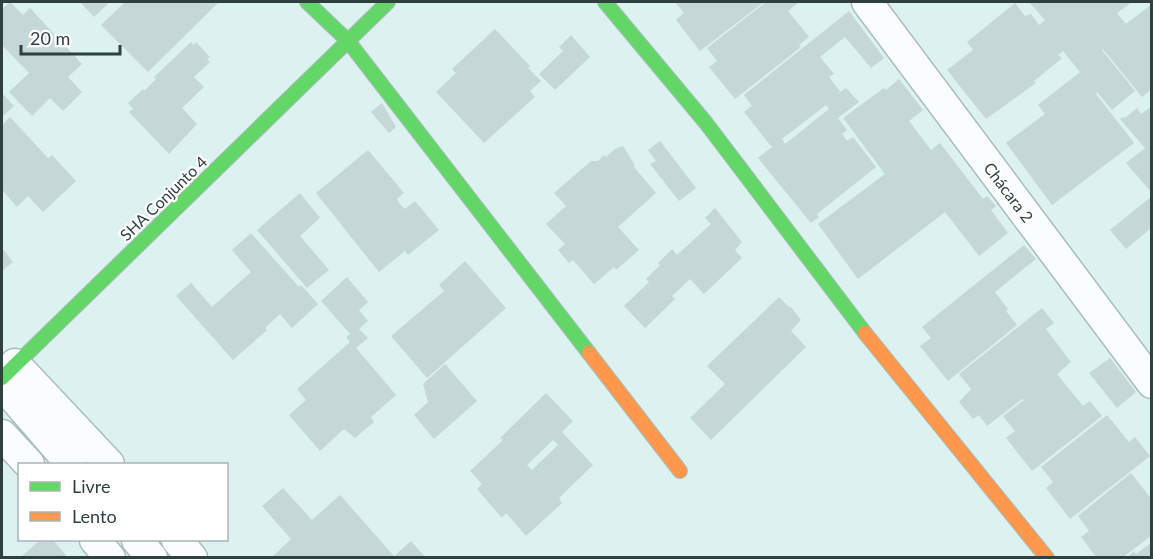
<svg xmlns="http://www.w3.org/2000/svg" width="1153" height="559" font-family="Lato,sans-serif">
<rect width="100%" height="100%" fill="#dbf2f0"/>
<!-- building -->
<path fill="#c5d7d6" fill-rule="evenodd" d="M10,2L23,15L30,8L82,64L68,77L82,92L63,111L50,98L32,116L9,92L29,73L2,45V9Z
M80,2H110L94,17Z
M125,2H219L148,72L101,25Z
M675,2H764L700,51L676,20L684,13Z
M766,2H796L798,3L788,11L809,37L799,45L801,47L735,99L709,67L717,61L707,48Z
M1029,2H1132L1117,13L1126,24L1152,4V89L1142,97L1103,49L1102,50L1135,91L1112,110L1097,92L1096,94L1134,143L1052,205L1006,143L1045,114L1038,105L1080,72L1063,51L1058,55L1062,58L1034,81L1036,83L986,119L947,70L973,50L967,42L1015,3L1025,16L1031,14L1039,25L1045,20Z
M849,11L884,58L871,68L845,37L820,57L834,74L829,77L840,91L837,94L846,88L859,102L838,118L847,130L842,134L847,141L853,137L876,167L817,214L819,217L811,223L758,158L773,146H771L744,112L752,106L744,95ZM826,105L829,109L785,144L782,139Z
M495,29L530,66L528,68L541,81L530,91L535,97L484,143L436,92L456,73L452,69Z
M571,35L590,57L555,90L539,74L563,51L559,47Z
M191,42L194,45L196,42L210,57L207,59L210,62L194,77L204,87L182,108L197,124L169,154L129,112L133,109L128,103L143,89L144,91L156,79L154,77Z
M899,79L923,110L909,121L931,150L940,143L983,199L987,196L996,206L991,210L1008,233L979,256L945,212L858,279L818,224L885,174L843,118L884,88L886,90Z
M2,93L14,106L2,117Z
M382,103L396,127L389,133L371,112Z
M1152,106V193L1126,163L1145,148L1120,119L1123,117L1125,118L1137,108L1141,114Z
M10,117L48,158L52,155L76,181L43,212L28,196L17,207L2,190V125Z
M660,141L696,188L679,201L650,164L656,161L648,150Z
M623,146L635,165L633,166L656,193L618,227L639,250L616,270L614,267L594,284L573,260L569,263L558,250L565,244L546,224L566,206L554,193L591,161H598L604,155L606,157L615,149Z
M368,150L404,193L397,199L399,203L405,209L415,201L439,230L408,255L405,251L379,272L316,193Z
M300,193L320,218L300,236L329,270L307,288L257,230Z
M1152,196V231L1150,229L1126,249L1110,230Z
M715,208L742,242L735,250L742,258L704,294L690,279L672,296L675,299L645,328L624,306L649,282L646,279L660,265L658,263L672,249L677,255L711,224L705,218Z
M251,233L299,287L301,285L318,304L292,328L280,314L265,328L267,330L233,360L176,296L191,283L212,307L251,272L232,250Z
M1024,245L1036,259L995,292L1008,309L1006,311L1017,325L948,381L920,346L931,338L922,327Z
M2,248L13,262L2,271Z
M465,261L506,308L427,378L391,336L444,291L439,285Z
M347,277L368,302L359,310L368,321L359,329L368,338L356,348L396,395L371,417L374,422L355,438L344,429L320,451L289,415L306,400L297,389L350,342L346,337L350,334L321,301Z
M779,297L790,308L791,307L801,320L791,331L806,347L711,440L690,418L725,384L707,366Z
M1042,308L1054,323L1046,329L1071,362L1057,374L1083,406L1090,401L1102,416L1032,471L1006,438L1015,431L1003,416L1024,400L1022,399L987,426L979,415L973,419L959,402L971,389L959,374Z
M1110,358L1136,392L1117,408L1089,373Z
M445,364L477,401L434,439L414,415L428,402L423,384Z
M546,393L573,421L562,432L593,465L559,498L562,503L526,536L506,513L502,518L477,489L482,484L470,471L503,440L500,438ZM553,440L558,445L532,470L527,465Z
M1107,415L1129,442L1135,437L1150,456L1070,519L1046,488L1053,482L1041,467Z
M1131,473L1152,500V535L1122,558H1097L1081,537L1089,531L1078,516Z
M283,488L312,520L340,495L394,556L411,541L426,558H271L291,539L262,506Z
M40,540H53L68,558H20Z
M1152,542V558H1126L1134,551L1136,554Z"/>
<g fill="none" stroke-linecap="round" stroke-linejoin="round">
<defs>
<path id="street" d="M867,2L1152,383
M15,364L109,464
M2,384L71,464
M2,435L29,464
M95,540L110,558
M137,540L152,558
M177,540L192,558"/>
<path id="fast" d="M307,2L348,41L589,353
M605,2L706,123L865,333
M2,378L388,2"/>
<path id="slow" d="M865,333L1047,558
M589,353L680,471"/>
</defs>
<!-- street casing -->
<use href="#street" stroke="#aabcbb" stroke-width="33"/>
<!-- fast casing -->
<use href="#fast" stroke="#aabcbb" stroke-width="16"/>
<!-- slow casing -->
<use href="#slow" stroke="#aabcbb" stroke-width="16"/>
<!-- street -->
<use href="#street" stroke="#fafdfd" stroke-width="30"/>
<!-- fast -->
<use href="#fast" stroke="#63d668" stroke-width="14"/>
<!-- slow -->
<use href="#slow" stroke="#ff974d" stroke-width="14"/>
</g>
<g text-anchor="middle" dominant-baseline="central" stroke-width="4.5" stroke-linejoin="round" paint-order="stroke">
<!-- street labels -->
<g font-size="16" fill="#2f403f" stroke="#fff">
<text transform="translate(1009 192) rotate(53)">Chácara 2</text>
<text transform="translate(163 198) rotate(-44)">SHA Conjunto 4</text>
</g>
</g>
<!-- border -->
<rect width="1153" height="559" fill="none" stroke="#2f403f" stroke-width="6"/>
<!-- legend -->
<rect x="18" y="463" width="210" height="78" fill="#ffffff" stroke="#acb3b2" stroke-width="1.5"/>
<rect x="30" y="482" width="30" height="9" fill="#63d668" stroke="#acb3b2" stroke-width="1.5"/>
<text x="72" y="493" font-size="18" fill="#2f403f">Livre</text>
<rect x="30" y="512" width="30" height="9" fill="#ff974d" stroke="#acb3b2" stroke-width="1.5"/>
<text x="72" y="523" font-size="18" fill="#2f403f">Lento</text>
<!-- scale -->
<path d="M21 45v9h99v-9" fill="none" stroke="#2f403f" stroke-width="3"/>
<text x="30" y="45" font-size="18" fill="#2f403f" stroke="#ffffff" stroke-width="4.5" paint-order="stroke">20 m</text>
</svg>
